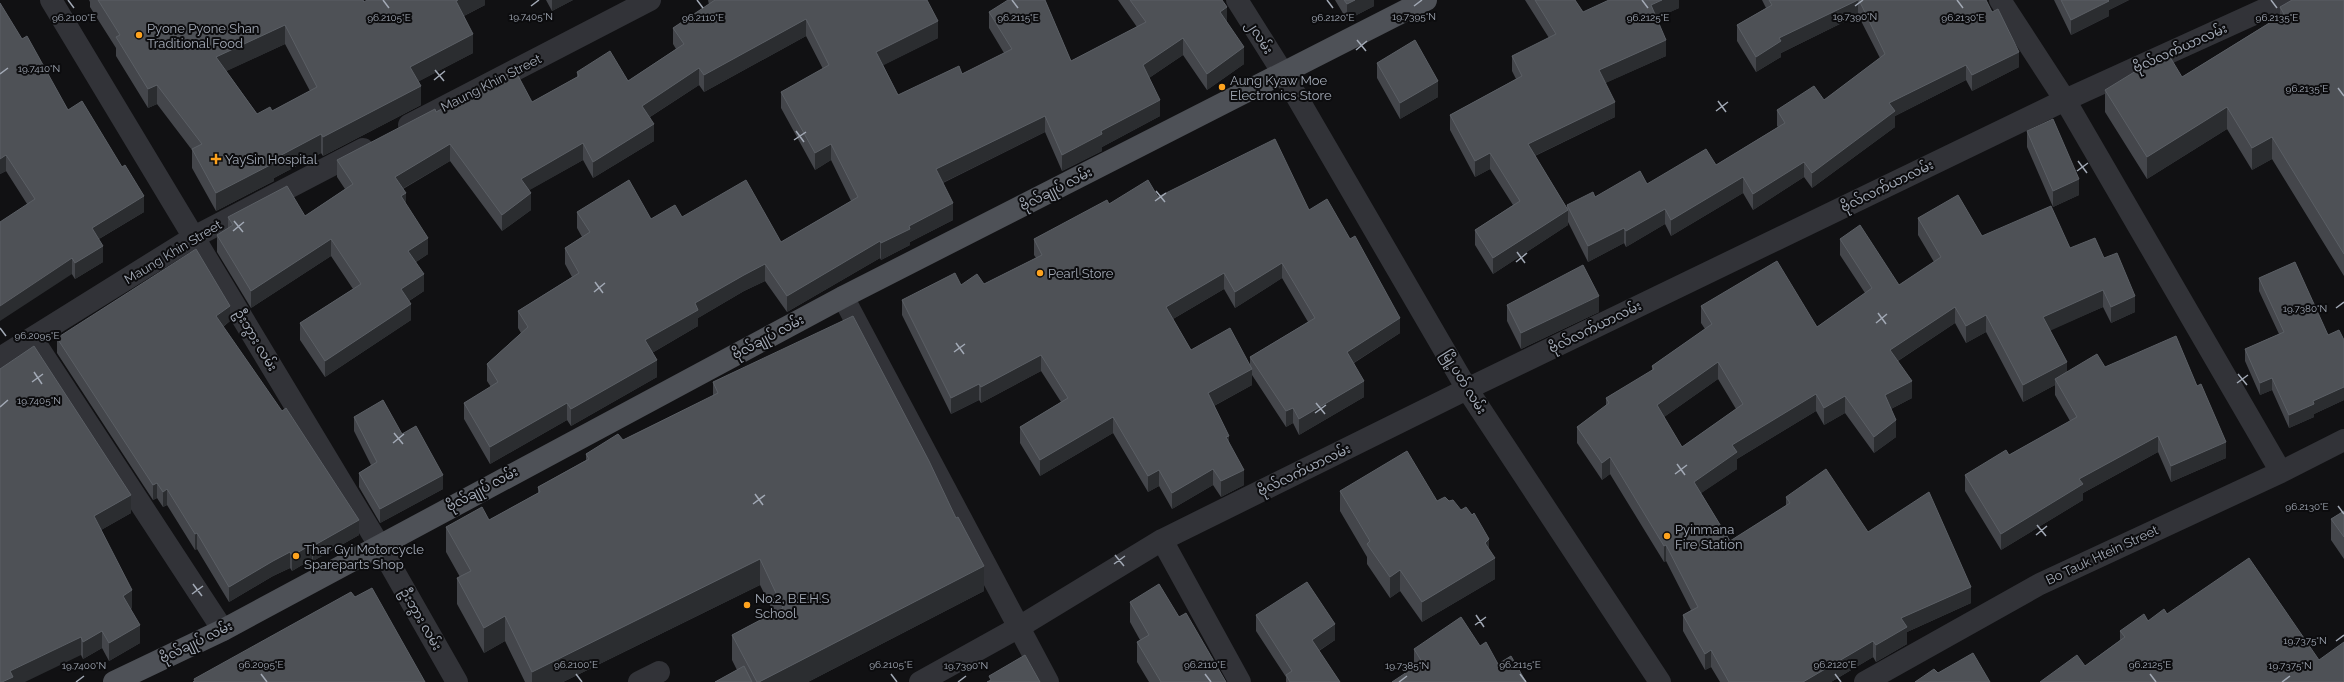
<svg xmlns="http://www.w3.org/2000/svg" width="2344" height="682" font-family="Raleway,'Noto Sans Myanmar',sans-serif">
<rect width="100%" height="100%" fill="#111113"/>
<g fill="none" stroke-linecap="round" stroke-linejoin="round">
<!-- minor -->
<path stroke="#323338" stroke-width="22" d="M51,0L379,545L457,682
M1237,0L1283,73L1467,389L1660,682
M2000,0L2065,100L2281,472
M409,125L650,0
M843,297L1048,682
M32,338L223,630
M0,358L194,237L363,149
M1162,540L1240,682
M639,682L659,672
M920,682L1019,627L1162,540L1467,389L2065,100L2285,0
M1865,682L2040,584L2281,472L2344,440"/>
<!-- major -->
<path stroke="#4e5157" stroke-width="22" d="M114,682L223,630L843,297L1426,0"/>
</g>
<!-- wall -->
<path fill="#44464b" fill-rule="evenodd" d="M89,0H363L364,2L485,0V5L464,16L473,53L419,81L421,105L323,156L321,153L274,178V181L216,211L192,168V150L157,104L148,108L116,56V48L90,7V2ZM285,44L310,91L272,111L257,114L226,71Z
M546,0H573L552,11Z
M708,0H927L938,38L883,65L898,95L962,74L1004,53L989,28V12L1045,0L1071,61L1137,27L1118,0H1222L1227,22L1244,64L1207,90L1183,55L1149,78L1160,116L1102,147V151L1062,171L1045,132L943,183L953,220L910,242V245L881,260L880,258L787,312L765,281L744,291L698,318V326L652,353L657,377L571,426L567,420L490,464L464,419V403L491,387L487,381V364L521,333L518,328V311L572,277L565,264V248L582,237L577,228V212L651,219L682,217L781,242L851,201L831,160L815,170L781,108V92L823,69L806,36L704,92L699,85L650,117L654,141L593,178L583,160L529,190L531,210L502,231L450,161L403,189L406,204L428,254L416,262L424,291L409,301L411,320L325,377L300,340V323L353,289L331,256L251,308L217,252V235L228,228V217L305,216L345,189L337,177V160L436,112L532,102L577,77V72L628,81L676,49L673,44V28L709,5Z
M1335,0H1374V6L1347,20Z
M1525,0H1575L1583,12L1679,0V8L1656,18L1666,56L1605,83L1615,117L1535,156L1567,208V205L1595,197L1647,184L1716,165L1778,127L1777,126V110L1824,100L1880,58L1858,15L1781,53V57L1756,72L1737,41V25L1766,8L1762,0H1986L2019,67L1972,91L1966,80L1895,116V127L1812,188L1804,177L1753,210L1743,193L1671,236L1665,224L1626,247L1624,243L1588,262L1568,222V225L1493,274L1475,245V230L1513,205L1490,169L1475,177L1450,130V115L1516,79L1512,71V56L1549,38Z
M2054,0H2129L2109,10V16L2071,35Z
M2344,0V276L2272,159L2252,170L2227,129L2147,179L2105,112V90L2182,77L2280,16V7Z
M22,39L68,110L144,212L99,239L103,262L75,279L6,171L0,174Z
M1377,63L1438,97L1400,119L1377,78Z
M2027,131L2079,195L2053,207L2027,147Z
M1158,197L1309,210L1400,333L1354,363L1364,397L1299,435L1293,423L1286,427L1252,375V385L1214,406L1229,442L1244,485L1221,497L1213,485L1172,509L1159,486L1148,492L1113,433L1040,476L1020,443V427L1061,402L1041,371L981,403L979,400L951,414L902,315V300L961,285L984,284L1036,258L1034,255V239L1109,204ZM1282,278L1308,322L1250,357V366L1191,350L1173,319L1224,289L1235,308Z
M1918,218L1982,236L2070,248L2104,258L2135,312L2111,323L2103,307L2050,330L2067,372L2105,367L2226,458L2171,482L2158,452L2083,493V500L2001,550L1965,491V475L2009,455L2070,421L2055,395V385L2023,402L1986,332L1966,343L1955,323L1898,361L1912,398L1891,409L1896,437L1874,453L1845,413L1824,425L1816,411L1737,459V469L1701,493L1730,541L1786,506V497L1868,532L1971,603L1907,632V644L1876,662L1873,657L1831,682H1720L1711,667L1705,670L1683,631V615L1691,610L1666,561L1664,562L1610,474L1602,480L1577,443V427L1606,406V398L1652,371V366L1705,329L1701,323V306L1817,327L1865,293L1840,255V239L1899,285L1934,262L1918,235ZM1718,379L1736,409L1682,447L1664,417Z
M2259,278L2328,335L2344,340V400L2314,414V417L2289,428L2272,390L2260,395L2245,361V349L2279,334L2259,291Z
M1507,305L1599,312L1521,349L1507,321Z
M230,321L223,327L359,535L313,561L312,559L292,571L290,568L273,576L229,602L197,549L195,550L167,505L163,507L157,498L153,500L57,353V338Z
M0,369L131,513L101,530L132,608L130,609L140,643L109,661L102,648L83,659L81,655Z
M713,382L984,591L808,682H715L737,670L732,660V635L774,613L760,585L563,682H525L505,641L484,653L457,604V578L460,577L446,552V527L489,520L538,493V487L586,460V454L623,440L713,396Z
M354,417L402,434L443,489L380,523L359,487V473L371,465L354,431Z
M1340,491L1437,501L1489,550L1495,579L1422,622L1400,591L1390,598L1367,564V557L1340,511Z
M2344,511V559L2331,540V519Z
M1130,602L1179,617L1226,682H1149L1137,662V642L1140,640L1130,622Z
M2167,614L2319,660L2344,682L2085,666L2120,640V631Z
M1256,615L1335,640L1319,651L1340,682H1286V677L1256,631Z
M1480,646L1498,664L1414,668V649Z"/>
<!-- shaded-wall -->
<path fill="#2b2d30" d="M458,0H485V5L456,20V1Z
M552,0H573L552,11Z
M1355,0H1374V6L1347,20V4Z
M1662,0H1679V8L1651,21V5Z
M1858,0V15L1781,53V57L1756,72V57L1779,38Z
M2106,0H2129L2109,10V16L2071,35V20Z
M1227,7V24L1220,12Z
M806,19V36L704,92V75Z
M938,21V38L876,69V52Z
M285,25V44L216,76V57Z
M473,34V53L410,86V67Z
M1183,38V55L1143,82V65Z
M1666,40V56L1599,86V70Z
M1244,47V64L1207,90V74Z
M2019,52V67L1972,91V75Z
M1966,65V80L1895,116V127L1812,188V173L1889,103Z
M699,68V85L642,122V106Z
M1438,81V97L1400,119V103Z
M157,85V104L148,108V89Z
M421,86V105L323,156V137Z
M1160,100V116L1102,147V151L1062,171V155L1101,131Z
M1615,102V117L1528,159V144Z
M2227,107V129L2147,179V157Z
M1045,116V132L936,186V169Z
M654,124V141L593,178V162Z
M321,134V153L274,178V181L216,211V193L272,160Z
M2272,137V159L2252,170V148Z
M583,143V160L521,195V179Z
M450,144V161L395,193V177Z
M831,144V160L815,170V153Z
M1490,153V169L1475,177V161Z
M6,155V171L0,174V159Z
M1804,162V177L1753,210V194Z
M1743,177V193L1671,236V220Z
M2079,179V195L2053,207V191Z
M406,193V210L401,196Z
M531,193V210L502,231V215Z
M144,196V212L92,243V228Z
M953,203V220L910,242V245L881,260V243L909,226Z
M1665,209V224L1626,247V231Z
M1568,210V225L1493,274V258Z
M1624,228V243L1588,262V246Z
M428,238V254L408,267V251Z
M331,239V256L251,308V291Z
M880,241V258L787,312V296Z
M103,246V262L75,279V263Z
M72,258V274L0,321V306Z
M1282,263V278L1235,308V292Z
M765,264V281L744,291L698,318V326L645,357V340L695,303L744,275Z
M1224,273V289L1166,323V307Z
M424,274V291L401,306V289Z
M2103,290V307L2043,334V317Z
M1599,296V312L1521,349V333Z
M2135,296V312L2111,323V307Z
M411,304V320L325,377V361Z
M230,306V321L216,332V316Z
M1955,307V323L1890,366V350Z
M1986,315V332L1966,343V326Z
M1400,318V333L1347,367V352Z
M1041,355V371L981,403V387Z
M657,360V377L571,426V409Z
M1718,362V379L1657,422V405Z
M2067,362V379H2055V385L2023,402V385Z
M1252,369V385L1208,409V393Z
M2272,378V390L2260,395V383Z
M1364,381V397L1299,435V419Z
M1912,381V398L1885,412V395Z
M979,384V400L951,414V398Z
M2344,387V400L2314,414V417L2289,428V415L2313,401Z
M1816,394V411L1737,459V469L1694,498V482L1732,445Z
M1845,396V413L1824,425V408Z
M567,403V420L490,464V447Z
M1293,408V423L1286,427V411Z
M1113,417V433L1040,476V460Z
M1896,420V437L1874,453V437Z
M1229,436V451L1226,437Z
M2158,436V452L2083,493V500L2001,550V534L2079,479Z
M2226,442V458L2171,482V466Z
M1610,457V474L1602,480V463Z
M1213,469V485L1172,509V493Z
M1159,470V486L1148,492V476Z
M1244,470V485L1221,497V481Z
M443,475V489L380,523V509Z
M157,483V498L153,500V485Z
M167,489V505L163,507V492Z
M131,495V513L94,534V516Z
M359,520V535L313,561V546Z
M197,533V549L195,550V534Z
M1489,539V560L1485,543Z
M312,544V559L292,571V556Z
M1666,545V561L1664,562V546Z
M290,552V568L273,576L229,602V587L273,561Z
M1495,558V579L1422,622V602Z
M760,559V585L563,682H532V672Z
M984,566V591L808,682H759Z
M1400,570V591L1390,598V577Z
M1971,587V603L1907,632V644L1876,662V645L1901,618Z
M132,590V608L123,613V596Z
M505,616V641L484,653V628Z
M1335,624V640L1312,655V640Z
M140,625V643L109,661V643Z
M102,631V648L83,659V642Z
M81,637V655L25,682H2L10,671Z
M1873,641V657L1831,682H1803Z
M1711,650V667L1705,670V654Z"/>
<!-- building -->
<path fill="#4e5156" stroke="#5b5f65" fill-rule="evenodd" d="M98,0H363L364,2L367,0H458L456,1L473,34L410,67L421,86L323,137L321,134L272,160L274,163L216,193L192,149L202,144L157,85L148,89L116,37L120,35ZM285,25L317,87L272,111L270,107L257,114L216,57Z
M715,0H927L938,21L876,52L898,95L959,66L962,74L1012,49L989,12L1008,0H1045L1071,61L1146,22L1130,0H1222L1227,7L1220,12L1244,47L1207,74L1183,38L1143,65L1160,100L1101,131L1102,134L1062,155L1045,116L936,169L953,203L909,226L910,229L881,243L880,241L787,296L765,264L744,275L695,303L698,310L645,340L657,360L571,409L567,403L490,447L464,403L498,382L487,364L528,327L518,311L579,273L565,248L590,232L577,212L629,180L651,219L675,205L682,217L746,180L781,242L858,197L831,144L815,153L781,92L829,65L806,19L704,75L699,68L642,106L654,124L593,162L583,143L521,179L531,193L502,215L450,144L395,177L406,193L401,196L428,238L408,251L424,274L401,289L411,304L325,361L300,323L361,284L331,239L251,291L217,235L233,225L228,217L287,186L305,216L353,184L337,160L435,109L436,112L515,70L532,102L579,76L577,72L610,51L628,81L684,44L673,28Z
M1344,0H1355L1347,4Z
M1535,0H1575L1583,12L1609,0H1662L1651,5L1666,40L1599,70L1615,102L1528,144L1568,210L1493,258L1475,230L1520,201L1490,153L1475,161L1450,115L1522,76L1512,56L1556,34Z
M1769,0H1858L1779,38L1781,41L1756,57L1737,25L1772,5Z
M1859,0H1986L1992,12L1998,9L2019,52L1972,75L1966,65L1889,103L1895,111L1812,173L1804,162L1753,194L1743,177L1671,220L1665,209L1626,231L1624,228L1588,246L1567,205L1593,192L1595,197L1640,171L1647,184L1706,149L1716,165L1785,123L1777,110L1814,86L1824,100L1885,54Z
M2061,0H2108L2109,1L2071,20Z
M2292,0H2344V254L2272,137L2252,148L2227,107L2147,157L2105,90L2167,52L2182,77L2284,14L2280,7Z
M0,3L22,39L27,36L68,110L82,101L122,167L125,165L144,196L92,228L103,246L75,263L72,258L0,306V222L35,199L6,155L0,159Z
M1415,40L1438,81L1400,103L1377,63Z
M2053,119L2079,179L2053,191L2027,131Z
M1275,139L1309,210L1327,199L1350,239L1355,236L1400,318L1347,352L1364,381L1299,419L1293,408L1286,411L1250,357L1315,318L1282,263L1235,292L1224,273L1166,307L1191,350L1230,328L1252,369L1208,393L1229,436L1226,437L1244,470L1221,481L1213,469L1172,493L1159,470L1148,476L1113,417L1040,460L1020,427L1068,398L1041,355L981,387L979,384L951,398L902,300L955,273L961,285L977,274L984,284L1042,255L1034,239L1107,200L1109,204L1148,180L1158,197Z
M1958,195L1982,236L2051,206L2070,248L2095,238L2104,258L2117,253L2135,296L2111,307L2103,290L2043,317L2067,362L2023,385L1986,315L1966,326L1955,307L1890,350L1912,381L1885,395L1896,420L1874,437L1845,396L1824,408L1816,394L1732,445L1737,452L1694,482L1730,541L1790,503L1786,497L1826,469L1868,532L1929,492L1971,587L1901,618L1907,627L1876,645L1873,641L1803,682H1729L1711,650L1705,654L1683,615L1698,607L1666,545L1664,546L1610,457L1602,463L1577,427L1609,403L1606,398L1654,369L1652,366L1712,324L1701,306L1777,261L1817,327L1872,288L1840,239L1860,225L1899,285L1941,257L1918,218ZM1718,362L1743,404L1682,447L1657,405Z
M196,249L230,306L216,316L282,411L286,408L359,520L313,546L312,544L292,556L290,552L273,561L229,587L197,533L195,534L167,489L163,492L157,483L153,485L57,338Z
M2295,262L2328,335L2339,330L2344,340V387L2313,401L2314,404L2289,415L2272,378L2260,383L2245,349L2284,332L2259,278Z
M1583,265L1599,296L1521,333L1507,305Z
M853,316L929,461L956,518L958,517L984,566L759,682H757L732,635L783,608L760,559L532,672L505,616L484,628L457,578L471,571L446,527L482,507L489,520L540,492L538,487L589,459L586,454L618,434L623,440L718,393L713,382Z
M2176,336L2197,386L2201,384L2226,442L2171,466L2158,436L2079,479L2083,484L2001,534L1965,475L2006,450L2009,455L2077,417L2055,379L2097,354L2105,367Z
M34,346L131,495L94,516L132,590L123,596L140,625L109,643L102,631L83,642L81,637L10,671L13,677L2,682H0V369Z
M383,400L402,434L416,426L443,475L380,509L359,473L377,462L354,417Z
M1407,451L1437,501L1445,497L1449,501L1453,500L1461,510L1466,507L1472,515L1474,513L1489,539L1485,543L1495,558L1422,602L1400,570L1390,577L1367,544L1370,541L1340,491Z
M2344,511V537L2331,519Z
M2249,558L2319,660L2344,642V682H2040L2077,655L2085,666L2125,637L2120,631L2144,614L2148,621L2164,609L2167,614Z
M1307,582L1335,624L1312,640L1340,682H1290L1286,675L1292,671L1256,615Z
M1159,584L1179,617L1186,613L1226,682H1161L1137,642L1149,635L1130,602Z
M372,588L425,682H193L195,681L194,679L351,592L355,597Z
M1461,617L1480,646L1486,642L1498,664L1511,656L1526,682H1392L1422,662L1414,649Z
M1973,653L1990,682H1915L1934,669L1938,673Z
M1025,655L1040,682H987L991,680L989,676Z
M744,666L752,682H715Z"/>
<!-- ticks -->
<path fill="none" stroke="#a2a9b5" stroke-width="1.5" d="M68,0L74,8M383,0L389,8M697,0L703,8M1012,0L1018,8M1327,0L1333,8M1642,0L1648,8M1957,0L1963,8M2271,0L2277,8M531,6L539,0M1414,6L1422,0M1855,6L1863,0M1357,40L1366,51M1356,50L1367,41M435,70L444,81M0,74L8,68M434,80L445,71M2338,88L2344,96M1718,101L1726,112M1716,111L1728,102M796,131L804,142M794,140L806,132M2078,161L2087,173M2077,171L2088,163M1156,191L1165,202M1155,201L1166,193M234,221L243,232M233,231L244,222M1517,252L1525,263M1516,262L1527,253M595,282L603,293M594,292L605,283M2336,308L2344,302M1878,313L1886,324M1876,323L1887,314M0,328L6,336M956,343L964,354M954,352L965,344M34,372L42,384M2238,374L2247,385M32,382L43,374M2237,383L2248,375M1316,403L1325,414M0,407L8,400M1315,413L1326,405M394,433L403,444M393,443L404,434M1677,464L1685,475M1675,474L1687,465M755,494L763,505M753,504L765,495M2338,506L2344,514M2037,525L2046,536M2036,535L2047,526M1115,555L1124,566M1114,564L1125,556M193,584L202,596M192,594L203,586M1476,615L1484,627M1475,625L1486,617M2336,641L2344,635M261,674L267,682M576,674L582,682M891,674L897,682M1205,674L1211,682M1520,674L1526,682M1835,674L1841,682M2150,674L2156,682M76,682L84,676M958,682L966,676M1399,682L1407,676M2282,682L2290,676"/>
<!-- markers -->
<g fill="#fea31e" stroke="#0c0c0e" stroke-width="1.5">
<circle cx="139" cy="35" r="4"/>
<circle cx="1222" cy="87" r="4"/>
<path d="M214 153h4v4h4v4h-4v4h-4v-4h-4v-4h4z"/>
<circle cx="1040" cy="273" r="4"/>
<circle cx="1667" cy="536" r="4"/>
<circle cx="296" cy="556" r="4"/>
<circle cx="747" cy="605" r="4"/>
</g>
<g text-anchor="middle" dominant-baseline="central" stroke-width="4" stroke-linejoin="round" paint-order="stroke">
<!-- poi labels -->
<g font-size="13" fill="#a2a9b5" stroke="#0c0c0e" text-anchor="start">
<text x="147" y="28">Pyone Pyone Shan<tspan x="147" dy="15">Traditional Food</tspan></text>
<text x="1230" y="80">Aung Kyaw Moe<tspan x="1230" dy="15">Electronics Store</tspan></text>
<text x="225" y="159">YaySin Hospital</text>
<text x="1048" y="273">Pearl Store</text>
<text x="1675" y="529">Pyinmana<tspan x="1675" dy="15">Fire Station</tspan></text>
<text x="304" y="549">Thar Gyi Motorcycle<tspan x="304" dy="15">Spareparts Shop</tspan></text>
<text x="755" y="598">No.2, B.E.H.S<tspan x="755" dy="15">School</tspan></text>
</g>
<!-- street labels -->
<g font-size="13" fill="#a2a9b5" stroke="#0c0c0e">
<text transform="translate(1260 37) rotate(58)">၂လမ်း</text>
<text transform="translate(2180 48) rotate(-24)">ဗိုလ်လက်ယာလမ်း</text>
<text transform="translate(491 83) rotate(-27)">Maung Khin Street</text>
<text transform="translate(1887 186) rotate(-26)">ဗိုလ်လက်ယာလမ်း</text>
<text transform="translate(1056 189) rotate(-27)">ဗိုလ်ချုပ် လမ်း</text>
<text transform="translate(173 252) rotate(-31)">Maung Khin Street</text>
<text transform="translate(1595 327) rotate(-26)">ဗိုလ်လက်ယာလမ်း</text>
<text transform="translate(768 337) rotate(-28)">ဗိုလ်ချုပ် လမ်း</text>
<text transform="translate(256 340) rotate(59)">ဦးဘွား လမ်း</text>
<text transform="translate(1464 382) rotate(58)">မြို့ပတ် လမ်း</text>
<text transform="translate(1304 470) rotate(-26)">ဗိုလ်လက်ယာလမ်း</text>
<text transform="translate(482 489) rotate(-28)">ဗိုလ်ချုပ် လမ်း</text>
<text transform="translate(2102 555) rotate(-25)">Bo Tauk Htein Street</text>
<text transform="translate(421 619) rotate(60)">ဦးဘွား လမ်း</text>
<text transform="translate(196 642) rotate(-26)">ဗိုလ်ချုပ် လမ်း</text>
</g>
</g>
<g font-size="10" text-anchor="middle" fill="#a2a9b5" stroke="#0c0c0e" stroke-width="4" stroke-linejoin="round" paint-order="stroke">
<text x="531" y="20">19.7405°N</text>
<text x="1414" y="20">19.7395°N</text>
<text x="1855" y="20">19.7390°N</text>
<text x="74" y="21">96.2100°E</text>
<text x="389" y="21">96.2105°E</text>
<text x="703" y="21">96.2110°E</text>
<text x="1018" y="21">96.2115°E</text>
<text x="1333" y="21">96.2120°E</text>
<text x="1648" y="21">96.2125°E</text>
<text x="1963" y="21">96.2130°E</text>
<text x="2277" y="21">96.2135°E</text>
<text x="39" y="72">19.7410°N</text>
<text x="2307" y="92">96.2135°E</text>
<text x="2305" y="312">19.7380°N</text>
<text x="37" y="339">96.2095°E</text>
<text x="39" y="404">19.7405°N</text>
<text x="2307" y="510">96.2130°E</text>
<text x="2305" y="644">19.7375°N</text>
<text x="261" y="668">96.2095°E</text>
<text x="576" y="668">96.2100°E</text>
<text x="891" y="668">96.2105°E</text>
<text x="1205" y="668">96.2110°E</text>
<text x="1520" y="668">96.2115°E</text>
<text x="1835" y="668">96.2120°E</text>
<text x="2150" y="668">96.2125°E</text>
<text x="84" y="669">19.7400°N</text>
<text x="966" y="669">19.7390°N</text>
<text x="1407" y="669">19.7385°N</text>
<text x="2290" y="669">19.7375°N</text>
</g>
</svg>
